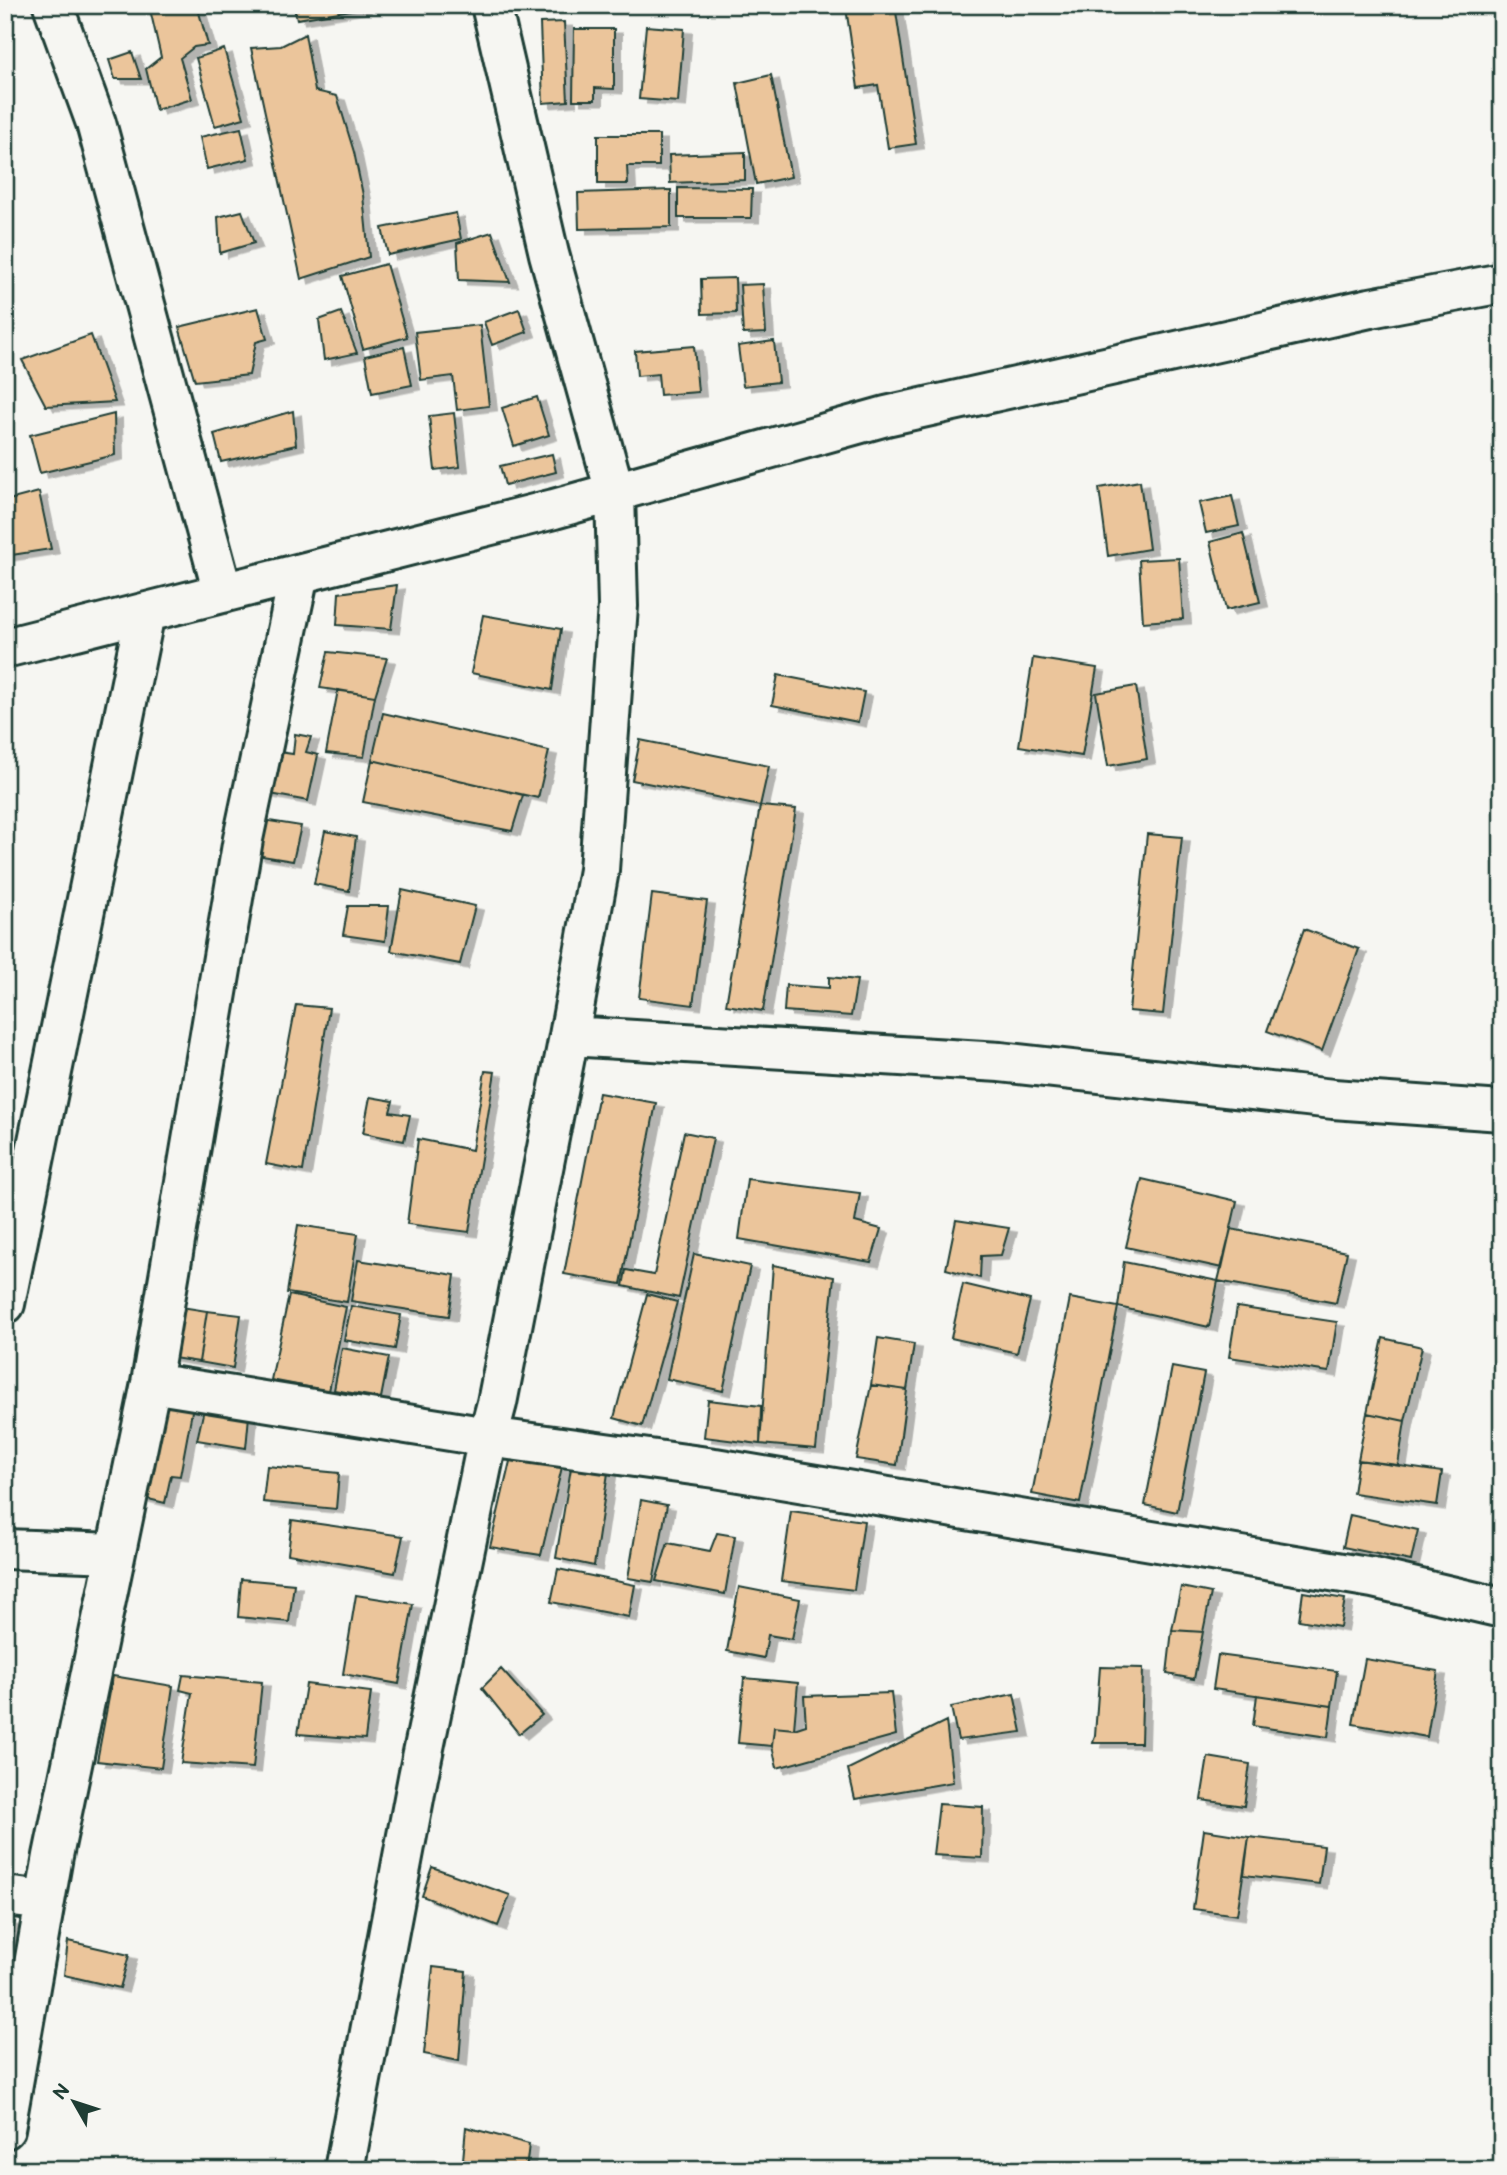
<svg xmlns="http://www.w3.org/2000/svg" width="1507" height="2175" font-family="'Balsamiq Sans',sans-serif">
<defs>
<filter id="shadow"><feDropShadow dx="8" dy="4.5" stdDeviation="0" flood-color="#0004"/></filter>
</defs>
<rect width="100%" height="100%" fill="#f6f6f2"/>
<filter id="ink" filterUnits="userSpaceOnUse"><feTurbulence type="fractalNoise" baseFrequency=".0143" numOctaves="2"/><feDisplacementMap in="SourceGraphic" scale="14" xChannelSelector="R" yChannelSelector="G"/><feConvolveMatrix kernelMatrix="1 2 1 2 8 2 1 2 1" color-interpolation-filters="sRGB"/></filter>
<g filter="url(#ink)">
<!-- building -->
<path fill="#ebc59b" stroke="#1f3d34" stroke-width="2" filter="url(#shadow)" d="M149,5H197L208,45L194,47L180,58L192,99L156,110L146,69L161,57Z
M293,5H361L363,8L297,19Z
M862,5H895L916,144L888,148L878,85L858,88L846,8Z
M564,22L568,101L543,103L540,23Z
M646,26L684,29L678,102L639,99Z
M574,29H614V89L595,88V100H573Z
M305,34L315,91L337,96L354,152L363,195L369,257L301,279L251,48L281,46Z
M224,49L244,118L215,126L196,58Z
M132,52L141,79H115L109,60Z
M771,75L791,177L756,184L737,83Z
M241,128L248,159L207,169L200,137Z
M598,135H659V166H627L628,184H598Z
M745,152V180L670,183L669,155Z
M678,188L752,189L751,218H678Z
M671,190V227L579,229L578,193Z
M242,211L254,243L220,253L218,217Z
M456,213L461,239L388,255L382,228Z
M492,232L510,282L459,280L457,243Z
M386,264L407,337L363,349L342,276Z
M735,278L736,313L702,314L701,279Z
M763,284L766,333L743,334L740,285Z
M258,308L267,339L256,342L249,375L195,381L179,327Z
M519,309L527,332L492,345L484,322Z
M341,312L357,353L324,360L319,320Z
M480,325L489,406L457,410L453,376L421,380L415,332Z
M91,335L115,402L46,406L22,360Z
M774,341L778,382L743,386L738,346Z
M694,346L698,392L660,395L658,374L637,376L635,351Z
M404,347L412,385L372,393L365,356Z
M537,397L549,435L514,446L502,408Z
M293,411L296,445L221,462L214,434Z
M454,413L460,467L435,470L429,416Z
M114,414L115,455L40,473L30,435Z
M552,454L556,472L505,485L500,466Z
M1140,481L1149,549L1108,556L1099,488Z
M39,492L51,549L5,556V501Z
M1232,496L1239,526L1206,533L1199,503Z
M1243,533L1260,602L1226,610L1210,542Z
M1179,558L1183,619L1143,622L1139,560Z
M397,585L391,629L337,625L339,593Z
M483,615L561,629L552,690L471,673Z
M328,652L387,658L375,696L320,688Z
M1033,658L1097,668L1082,756L1019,746Z
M778,675L864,692L858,722L772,705Z
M1136,686L1147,759L1108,766L1096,693Z
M338,690L375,696L364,757L326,753Z
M383,713L549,751L538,798L372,760Z
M295,734L311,737L306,752L318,755L308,801L265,793L272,751L293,754Z
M640,740L769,766L760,806L632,780Z
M372,760L523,795L512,831L363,802Z
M760,806L796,809L763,1011L726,1005Z
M263,820L301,826L293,861L256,855Z
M325,831L356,837L349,891L314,884Z
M1147,834L1182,837L1163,1014L1129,1011Z
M402,890L475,906L460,964L391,951Z
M652,894L707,901L693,1005L639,998Z
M348,906H389L385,941L343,935Z
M1304,929L1359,949L1322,1051L1267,1031Z
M829,977L857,980L851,1016L784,1011L786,985L829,988Z
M296,1005L329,1008L303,1171L266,1164Z
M485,1071L495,1072L469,1232L407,1224L418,1139L472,1150Z
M599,1093L656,1103L621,1284L564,1274Z
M370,1097L393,1101L390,1112L410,1115L404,1141L363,1133Z
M684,1132L713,1138L679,1298L623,1286L626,1270L654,1275Z
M747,1179L860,1193L855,1222L881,1229L871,1262L739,1239Z
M1142,1179L1237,1201L1222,1268L1126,1247Z
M956,1220L1009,1228L1001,1255L981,1256L980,1278L946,1269Z
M298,1225L358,1234L347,1302L287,1293Z
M1231,1229L1347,1252L1336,1303L1218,1281Z
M694,1254L750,1266L723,1391L667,1379Z
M358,1260L455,1275L449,1316L351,1301Z
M1124,1262L1218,1281L1209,1327L1118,1307Z
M773,1265L834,1277L816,1449L760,1444Z
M963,1284L1030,1300L1017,1353L951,1338Z
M647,1294L677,1302L642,1426L614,1418Z
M289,1295L346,1307L329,1391L271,1380Z
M1070,1298L1118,1307L1080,1503L1032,1494Z
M175,1306L207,1311L199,1362L167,1357Z
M351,1306L401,1315L395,1349L344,1340Z
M1237,1307L1337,1322L1329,1372L1229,1357Z
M207,1311L241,1315L233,1368L199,1362Z
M878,1338L914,1344L907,1390L871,1385Z
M1383,1338L1422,1347L1405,1421L1367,1413Z
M342,1348L389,1357L381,1398L334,1390Z
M1172,1367L1204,1373L1177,1512L1145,1505Z
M871,1385L907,1390L897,1465L856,1459Z
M708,1400L761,1406L760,1444L704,1437Z
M157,1401L193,1406L180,1476L171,1475L165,1503L140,1497Z
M204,1409L249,1416L246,1448L197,1440Z
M1367,1413L1405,1421L1398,1465L1358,1460Z
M511,1457L562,1467L541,1555L490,1547Z
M1358,1460L1442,1472L1437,1505L1353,1493Z
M267,1466L339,1473L336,1509L263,1502Z
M571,1468L608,1473L594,1566L556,1558Z
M641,1500L667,1505L653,1582L628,1578Z
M791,1511L864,1521L854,1590L781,1581Z
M1350,1515L1418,1530L1411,1561L1343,1547Z
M292,1520L403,1536L395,1573L288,1554Z
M717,1533L735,1536L725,1594L656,1581L668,1543L710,1551Z
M558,1569L635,1585L629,1617L551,1602Z
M241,1579L294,1584L289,1622L238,1617Z
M739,1587L800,1599L792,1639L768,1635L764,1658L727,1651Z
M1181,1587L1211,1593L1203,1632L1172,1630Z
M1303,1592L1345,1599L1340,1627L1299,1620Z
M356,1595L413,1604L399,1684L343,1674Z
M1172,1630L1203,1632L1194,1679L1167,1674Z
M1218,1655L1337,1671L1332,1706L1213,1689Z
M1365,1659L1438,1671L1427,1737L1353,1724Z
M1100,1667L1143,1668L1141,1743H1093L1095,1735Z
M501,1669L542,1715L519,1734L482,1688Z
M183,1675L262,1682L253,1768L181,1763L192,1693L180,1690Z
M113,1676L173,1686L161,1768L97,1761Z
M744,1678L798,1683L794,1729L774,1727L772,1746L738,1743Z
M306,1684L371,1692L365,1739L298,1734Z
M891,1693L896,1735L777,1768L772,1746L774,1727L794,1729L806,1725L804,1696Z
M1014,1694L1022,1732L958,1740L951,1707Z
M1257,1695L1332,1706L1328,1737L1253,1726Z
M946,1721L953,1782L855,1799L848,1769Z
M1208,1757L1250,1764L1244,1806L1201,1800Z
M939,1804L983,1807L982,1858L933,1855Z
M1204,1830L1249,1837L1237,1915L1193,1909Z
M1249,1837L1324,1846L1319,1884L1244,1875Z
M432,1867L510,1895L498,1926L422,1896Z
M5,1921L15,1922L5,1985Z
M68,1941L129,1955L120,1988L64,1975Z
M433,1967L466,1971L459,2061L424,2054Z
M466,2127L529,2144L526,2170H496L463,2160Z"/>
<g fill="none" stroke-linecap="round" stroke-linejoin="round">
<defs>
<path id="minor" d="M53,5L96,123L223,593
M5,648L554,509L886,416L1370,308L1502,283
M569,1036L1000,1062L1333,1099L1502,1111
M5,1304L145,613
M151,1383L488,1437L715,1468L1373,1578L1502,1608
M5,1549L115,1553
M5,1896L45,1901
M5,2129L53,1856L151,1383L243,839L299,574
M344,2170L418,1777L488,1437L497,1403L569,1036L599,870L618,606L615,492L549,254L491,5"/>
</defs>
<!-- minor casing -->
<use href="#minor" stroke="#1f3d34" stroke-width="44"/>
<!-- minor -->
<use href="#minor" stroke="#f6f6f2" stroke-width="38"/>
</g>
</g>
<!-- margin -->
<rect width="1507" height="2175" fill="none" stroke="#f6f6f2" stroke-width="28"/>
<rect x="14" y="14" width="1479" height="2147" fill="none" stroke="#1f3d34" stroke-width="2.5" filter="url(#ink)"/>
<!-- north arrow -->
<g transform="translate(74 2102) rotate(309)" stroke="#f6f6f2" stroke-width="5" paint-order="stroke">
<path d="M0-5L12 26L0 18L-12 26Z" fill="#1f3d34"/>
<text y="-10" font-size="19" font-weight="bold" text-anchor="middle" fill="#1f3d34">N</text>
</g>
</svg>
